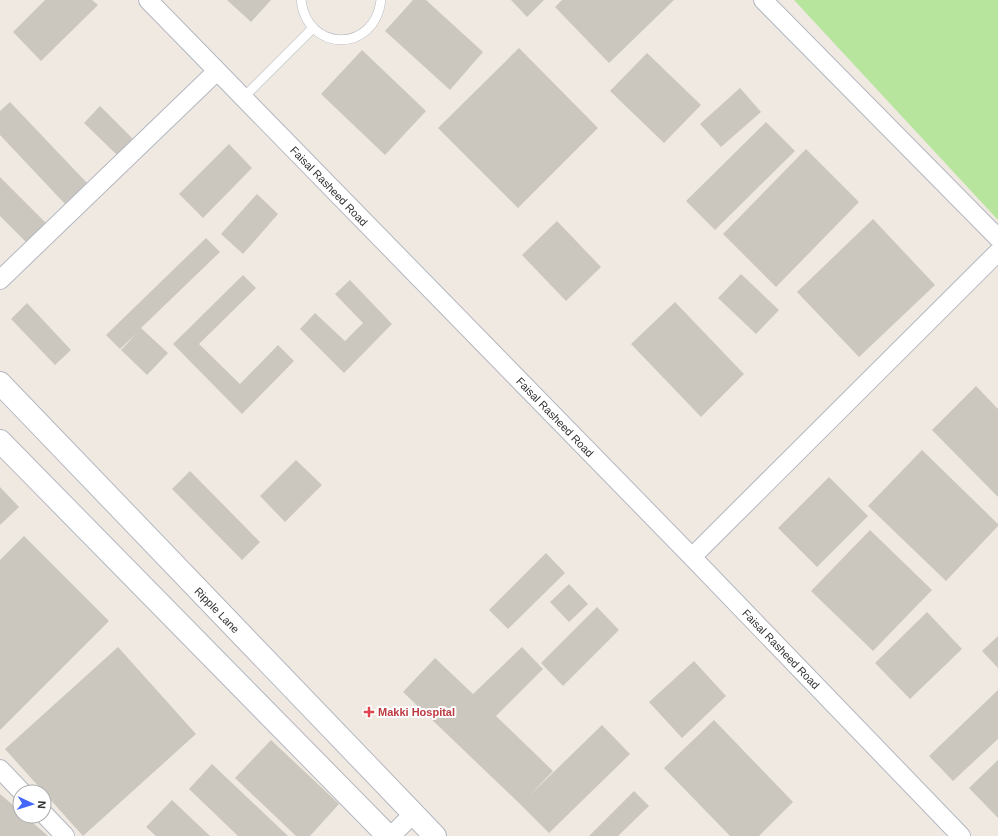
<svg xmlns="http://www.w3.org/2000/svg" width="998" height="836" font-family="Helvetica,sans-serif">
<rect width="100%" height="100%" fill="#efe9e1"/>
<!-- green -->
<path fill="#b7e59e" d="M794,0H998V220Z"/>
<!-- building -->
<path fill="#cbc7bf" d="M45,0H92L98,5L41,61L13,32Z
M227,0H271L251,22Z
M413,0H426L483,52L450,90L385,31Z
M511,0H544L527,17Z
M562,0H674L609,63L555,7Z
M519,48L598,128L518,208L438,128Z
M362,50L426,111L385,155L321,94Z
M647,53L701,105L664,143L610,91Z
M740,88L761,112L721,147L700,124Z
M10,102L87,183L65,204L0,135V111Z
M100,106L134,140L118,156L84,123Z
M766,122L795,151L715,230L686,201Z
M229,144L252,168L203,218L179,194Z
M806,149L859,202L776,287L723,234Z
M0,177L48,225L28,244L0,216Z
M257,194L278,214L243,254L221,234Z
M873,219L935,285L859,357L797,292Z
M557,221L601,267L566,301L522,255Z
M206,238L220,252L141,328L168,353L147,375L121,350L137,333L120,349L106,335Z
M741,274L779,310L756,334L718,298Z
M243,275L256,288L199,344L240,384L278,345L294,361L242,414L173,344Z
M350,280L392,324L344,373L300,329L315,313L345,341L363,323L335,294Z
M675,302L744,374L701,417L631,344Z
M27,303L71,350L55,365L11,319Z
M976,386L998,409V497L932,430Z
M922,450L998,524V526L946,581L868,506Z
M296,460L322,485L285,522L260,496Z
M190,471L260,542L242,560L172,489Z
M829,477L868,516L817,567L778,528Z
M0,487L19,507L0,525Z
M870,530L932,590L873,651L811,591Z
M24,536L109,621L0,730V560Z
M546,553L565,573L508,629L489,610Z
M569,584L588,604L569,622L550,602Z
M597,607L619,630L563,686L541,663Z
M927,612L962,649L910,699L875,663Z
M998,636V668L982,651Z
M118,647L196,734L83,836L5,749Z
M522,647L543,669L496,716L553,771L529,796L602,725L630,754L549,833L521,805L403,692L435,658L473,694Z
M694,661L726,696L682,738L649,702Z
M998,690V739L953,781L929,756Z
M714,720L793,802L759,836H730L664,768Z
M271,740L339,804L310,836H296L235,778Z
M998,760V818L969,788Z
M212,764L288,836H238L189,789Z
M634,791L649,806L618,836H589Z
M0,794L20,811V816H25L48,836H0Z
M172,800L210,836H156L146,827Z"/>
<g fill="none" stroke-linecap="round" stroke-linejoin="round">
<defs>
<path id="lane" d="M301,0C307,53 375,53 381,0
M243,98L313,28"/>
<path id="street" d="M148,0L692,557L961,836
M763,0L998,238
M0,280L217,71
M692,557L998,252
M0,769L22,792
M44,814L65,836
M391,836L413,814"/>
<path id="secondary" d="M0,383L435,836
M0,441L388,836"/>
</defs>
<!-- lane casing -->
<use href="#lane" stroke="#b4b7c1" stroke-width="10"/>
<!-- street casing -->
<use href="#street" stroke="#b4b7c1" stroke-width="20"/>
<!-- secondary casing -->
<use href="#secondary" stroke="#b4b7c1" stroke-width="24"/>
<!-- lane -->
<use href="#lane" stroke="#fff" stroke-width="9"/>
<!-- street -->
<use href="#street" stroke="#fff" stroke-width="18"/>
<!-- secondary -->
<use href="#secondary" stroke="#fff" stroke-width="22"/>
</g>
<!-- markers -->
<path fill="#e0444e" stroke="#fff" stroke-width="1.5" d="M367 706h4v4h4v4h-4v4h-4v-4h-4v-4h4z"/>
<g text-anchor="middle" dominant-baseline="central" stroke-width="4" stroke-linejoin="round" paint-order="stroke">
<!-- street labels -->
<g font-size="11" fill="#2e2e2e" stroke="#fff">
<text transform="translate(329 186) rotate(46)">Faisal Rasheed Road</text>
<text transform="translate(555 417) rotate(46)">Faisal Rasheed Road</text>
<text transform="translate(217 610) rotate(46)">Ripple Lane</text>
<text transform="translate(781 649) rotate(46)">Faisal Rasheed Road</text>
</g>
<!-- health labels -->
<g font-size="11" font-weight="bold" fill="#be3a42" stroke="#fff" text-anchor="start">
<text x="378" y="712">Makki Hospital</text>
</g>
</g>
<!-- north arrow -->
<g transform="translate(32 804) rotate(94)"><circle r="19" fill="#ffffff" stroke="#ababab"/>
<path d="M0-3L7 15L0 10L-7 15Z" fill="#4267fa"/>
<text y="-6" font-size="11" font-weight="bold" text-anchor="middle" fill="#2e2e2e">N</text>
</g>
</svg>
